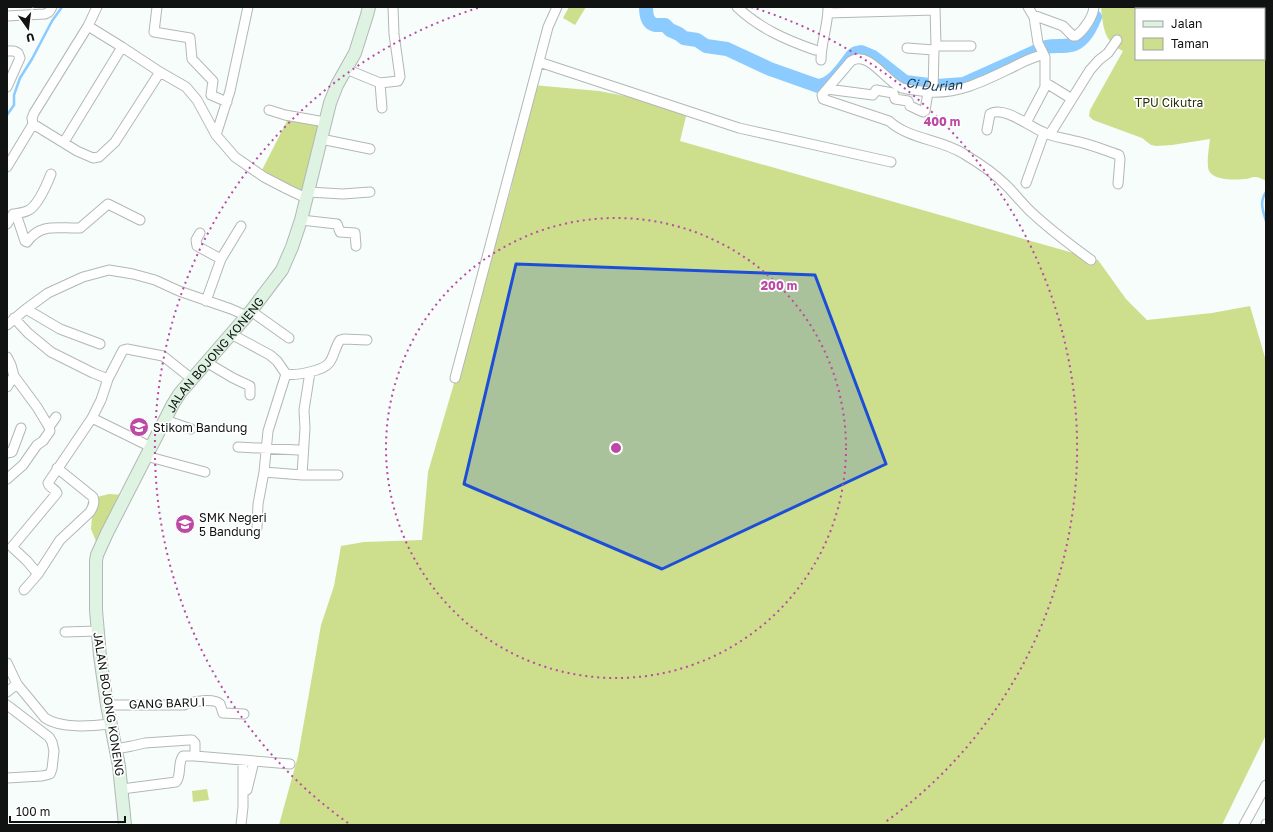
<svg xmlns="http://www.w3.org/2000/svg" width="1273" height="832" font-family="'Golos Text',sans-serif">
<rect width="100%" height="100%" fill="#f6fdfb"/>
<!-- green -->
<path fill="#cddf8d" fill-rule="evenodd" d="M569,7H586L575,25L563,18Z
M1101,7H1266V181C1262,179 1259,177 1255,177C1251,177 1249,179 1245,179C1235,180 1209,181 1208,167C1207,157 1209,148 1210,139L1172,145L1156,146L1151,145L1142,138L1093,120L1089,116L1090,110L1123,51C1104,42 1103,27 1101,7ZM1136,9H1264V59H1136Z
M533,85L599,91L688,108L680,141L1098,260L1126,299L1147,320L1212,313L1250,306L1266,361V735L1222,825H279L298,756L321,625L334,586L341,546L364,542L422,540L428,472L511,189Z
M289,117L322,123L305,201L262,170Z
M109,494L124,495L98,546L91,529L92,517L97,497Z
M207,789L209,800L193,802L192,791Z"/>
<g fill="none" stroke-linecap="round" stroke-linejoin="round">
<!-- stream -->
<path stroke="#8bcbff" stroke-width="2.5" d="M7,115L14,105V95L20,78L32,59L52,21L62,7
M1266,192C1259,202 1263,211 1266,221"/>
<!-- river -->
<path stroke="#8bcbff" stroke-width="14" id="s1" d="M646,7C646,13 647,23 655,25C658,25 662,25 665,25L670,30L679,34L684,38L697,40L706,46L727,49L770,69L818,86C834,84 843,67 853,55L856,53L861,52L873,57L905,82L937,86L964,84L1046,47C1055,45 1063,47 1071,45C1083,43 1091,27 1095,17"/>
<defs>
<path id="street" d="M157,7L154,32L190,38L192,59L213,81L211,95L227,102
M737,7C759,28 786,40 815,50
M828,13L934,10
M1033,15L1063,26L1073,36H1076C1084,30 1093,17 1094,7
M7,16L45,14L49,12L52,7
M88,26L122,47L160,72L186,87L197,100L216,135L235,157L264,177L287,189L306,198
M936,46H971
M907,48L934,50
M7,51H14L18,53L20,58L7,87
M1044,55C1033,56 1023,62 1013,67C986,80 960,94 929,92C921,91 909,90 902,88C886,82 869,50 851,61L822,95L823,99L889,121C910,140 941,139 964,154C979,163 994,173 1006,185C1014,193 1021,202 1029,210C1048,228 1069,244 1091,260
M821,60C821,42 828,26 828,8
M539,62L739,128L891,162
M346,69L380,83L382,108
M380,83L398,81L400,77L394,34L393,7
M1046,83L1072,99
M827,89L873,95L876,90L893,93L894,95L895,99L908,101L910,106L923,112L925,111L928,92
M933,92L934,50L936,46L935,7
M269,110L285,115L325,122
M1026,123L1045,87V57L1038,43L1034,17L1028,7
M33,124L77,151L93,158L99,157L115,142L160,72
M987,130L990,114C1003,105 1030,127 1043,132C1052,137 1065,138 1075,141C1090,144 1104,150 1119,155L1120,159L1118,184
M1050,134L1090,70L1099,60L1108,53L1117,40
M216,135L230,91L248,7
M321,139L370,149
M64,142L122,47
M7,167L33,124L32,118L34,113L88,26L97,7
M1026,183L1044,133
M308,192L343,194L370,192
M16,214L25,241L27,242C41,222 60,229 80,228L108,204L140,220
M301,220L337,224L340,232L355,233L356,246
M7,224L13,214C18,213 24,213 29,210C38,205 47,184 51,174
M200,233L196,240L197,246L221,259
M206,301L221,259L241,226
M26,309L60,329L100,344
M251,311L289,338
M14,318L28,333L51,352L93,373L108,379
M7,325L26,309L48,293L83,277L109,270L133,274L155,280L179,291L231,309L247,316
M231,334L270,355L277,361L286,374
M7,357L11,365L14,376L37,407L49,427L50,431L43,441L37,445L23,465L7,479
M206,362L233,378L250,386V395
M310,372L304,410L305,428L302,475H338
M455,378L548,27L557,7
M7,387L14,376
M92,418L151,447
M165,420L191,429
M49,427L56,417
M238,447L298,450
M7,453L12,452L21,428
M146,456L205,472
M264,472L268,431L286,374C295,376 323,371 329,363C334,357 335,347 340,340L344,339L367,340
M257,528L258,504L264,472L302,475
M38,574L27,561L12,547L57,493C55,488 49,488 48,483L92,418L101,400L108,379L123,350L127,349L163,356L192,379
M24,590L38,574L60,540L90,512C93,507 95,503 93,497L57,468
M65,632L97,631
M7,663L17,684L45,718C61,729 92,726 111,724
M7,692L17,684
M7,705L49,737L52,742L54,751L52,769L50,774L42,776L7,778
M107,705H184C192,701 214,698 220,704L223,713L244,714
M116,749L132,746L145,743L189,740H192L195,743V756L290,764
M122,789L176,782C182,775 177,764 183,756H195
M247,790L254,761
M241,825L243,807V760
M1244,825L1266,785
M1266,825V824"/>
<g id="secondary">
<path id="s2" d="M125,825L119,766L107,705L100,656L96,610V561L97,555L107,533L173,404L180,393L251,311L282,270L292,247L301,220L330,103L337,85L355,53L367,15L369,7"/>
</g>
</defs>
<!-- street casing -->
<use href="#street" stroke="#b2b8b6" stroke-width="11"/>
<!-- secondary casing -->
<use href="#secondary" stroke="#b2b8b6" stroke-width="14"/>
<!-- street -->
<use href="#street" stroke="#fff" stroke-width="9"/>
<!-- secondary -->
<use href="#secondary" stroke="#def3e2" stroke-width="12"/>
</g>
<!-- marked area -->
<path fill="#1d4ed8" fill-opacity="0.2" stroke="#1d4ed8" stroke-width="3" stroke-linejoin="round" d="M516,264L815,275L886,464L662,569L464,484Z"/>
<!-- distance rings -->
<g fill="none" stroke="#bc49a3" stroke-width="2" stroke-dasharray="2 4">
<circle cx="616" cy="448" r="230"/>
<path d="M348 823A461 461 0 0 1 481 7M751 7A461 461 0 0 1 884 823"/>
</g>
<!-- icons -->
<defs>
<symbol id="university-disc" viewBox="-11 -11 22 22"><circle r="9.5" fill="#bc49a3" stroke="#fff"/><path d="M0-5L7-2L0 1L-7-2ZM-4 1L0 2.5L4 1V4Q0 6-4 4Z" fill="#fff"/></symbol>
<symbol id="school-disc" viewBox="-11 -11 22 22"><circle r="9.5" fill="#bc49a3" stroke="#fff"/><path d="M0-5L7-2L0 1L-7-2ZM-4 1L0 2.5L4 1V4Q0 6-4 4Z" fill="#fff"/></symbol>
</defs>
<g fill-rule="evenodd">
<use href="#university-disc" x="128" y="416" width="22" height="22"/>
<use href="#school-disc" x="174" y="513" width="22" height="22"/>
</g>
<g text-anchor="middle" dominant-baseline="central" stroke-width="3.5" stroke-linejoin="round" paint-order="stroke">
<!-- park labels -->
<g font-size="12" fill="#293007" stroke="#fff">
<text x="1169" y="102">TPU Cikutra</text>
</g>
<!-- street labels -->
<g font-size="12" fill="#111313" stroke="#fff">
<text stroke="none"><textPath href="#s2" startOffset="506">JALAN BOJONG KONENG</textPath></text>
<text transform="translate(167 703) rotate(-2)">GANG BARU I</text>
<text transform="translate(109 704) rotate(81)">JALAN BOJONG KONENG</text>
</g>
<!-- poi labels -->
<g font-size="12" fill="#111313" stroke="#fff" text-anchor="start">
<text x="153" y="427">Stikom Bandung</text>
<text x="199" y="517">SMK Negeri<tspan x="199" dy="14">5 Bandung</tspan></text>
</g>
<!-- water labels -->
<g font-size="13" font-style="italic" fill="#153852" stroke="#fff">
<text stroke="none"><textPath href="#s1" startOffset="338">Ci Durian</textPath></text>
</g>
</g>
<circle cx="616" cy="448" r="6" fill="#bc49a3" stroke="#fff" stroke-width="2"/>
<g font-size="12" text-anchor="middle" font-weight="bold" fill="#bc49a3" stroke="#fff" stroke-width="3.5" stroke-linejoin="round" paint-order="stroke">
<text x="942" y="126">400 m</text>
<text x="779" y="290">200 m</text>
</g>
<!-- border -->
<rect width="1273" height="832" fill="none" stroke="#111313" stroke-width="16"/>
<!-- legend -->
<rect x="1135" y="8" width="130" height="52" fill="#ffffff" stroke="#a0a1a1"/>
<rect x="1143" y="21" width="20" height="6" fill="#def3e2" stroke="#a0a1a1"/>
<text x="1171" y="28" font-size="12" fill="#111313">Jalan</text>
<rect x="1143" y="38" width="20" height="12" fill="#cddf8d" stroke="#a0a1a1"/>
<text x="1171" y="48" font-size="12" fill="#111313">Taman</text>
<!-- north arrow -->
<g transform="translate(28 28) rotate(166)" stroke="#ffffff" stroke-width="3" paint-order="stroke">
<path d="M0-3L7 15L0 10L-7 15Z" fill="#111313"/>
<text y="-6" font-size="11" font-weight="bold" text-anchor="middle" fill="#111313">U</text>
</g>
<!-- scale -->
<path d="M10 816v6h115v-6" fill="none" stroke="#111313" stroke-width="2"/>
<text x="16" y="816" font-size="12" fill="#111313" stroke="#ffffff" stroke-width="3" paint-order="stroke">100 m</text>
</svg>
